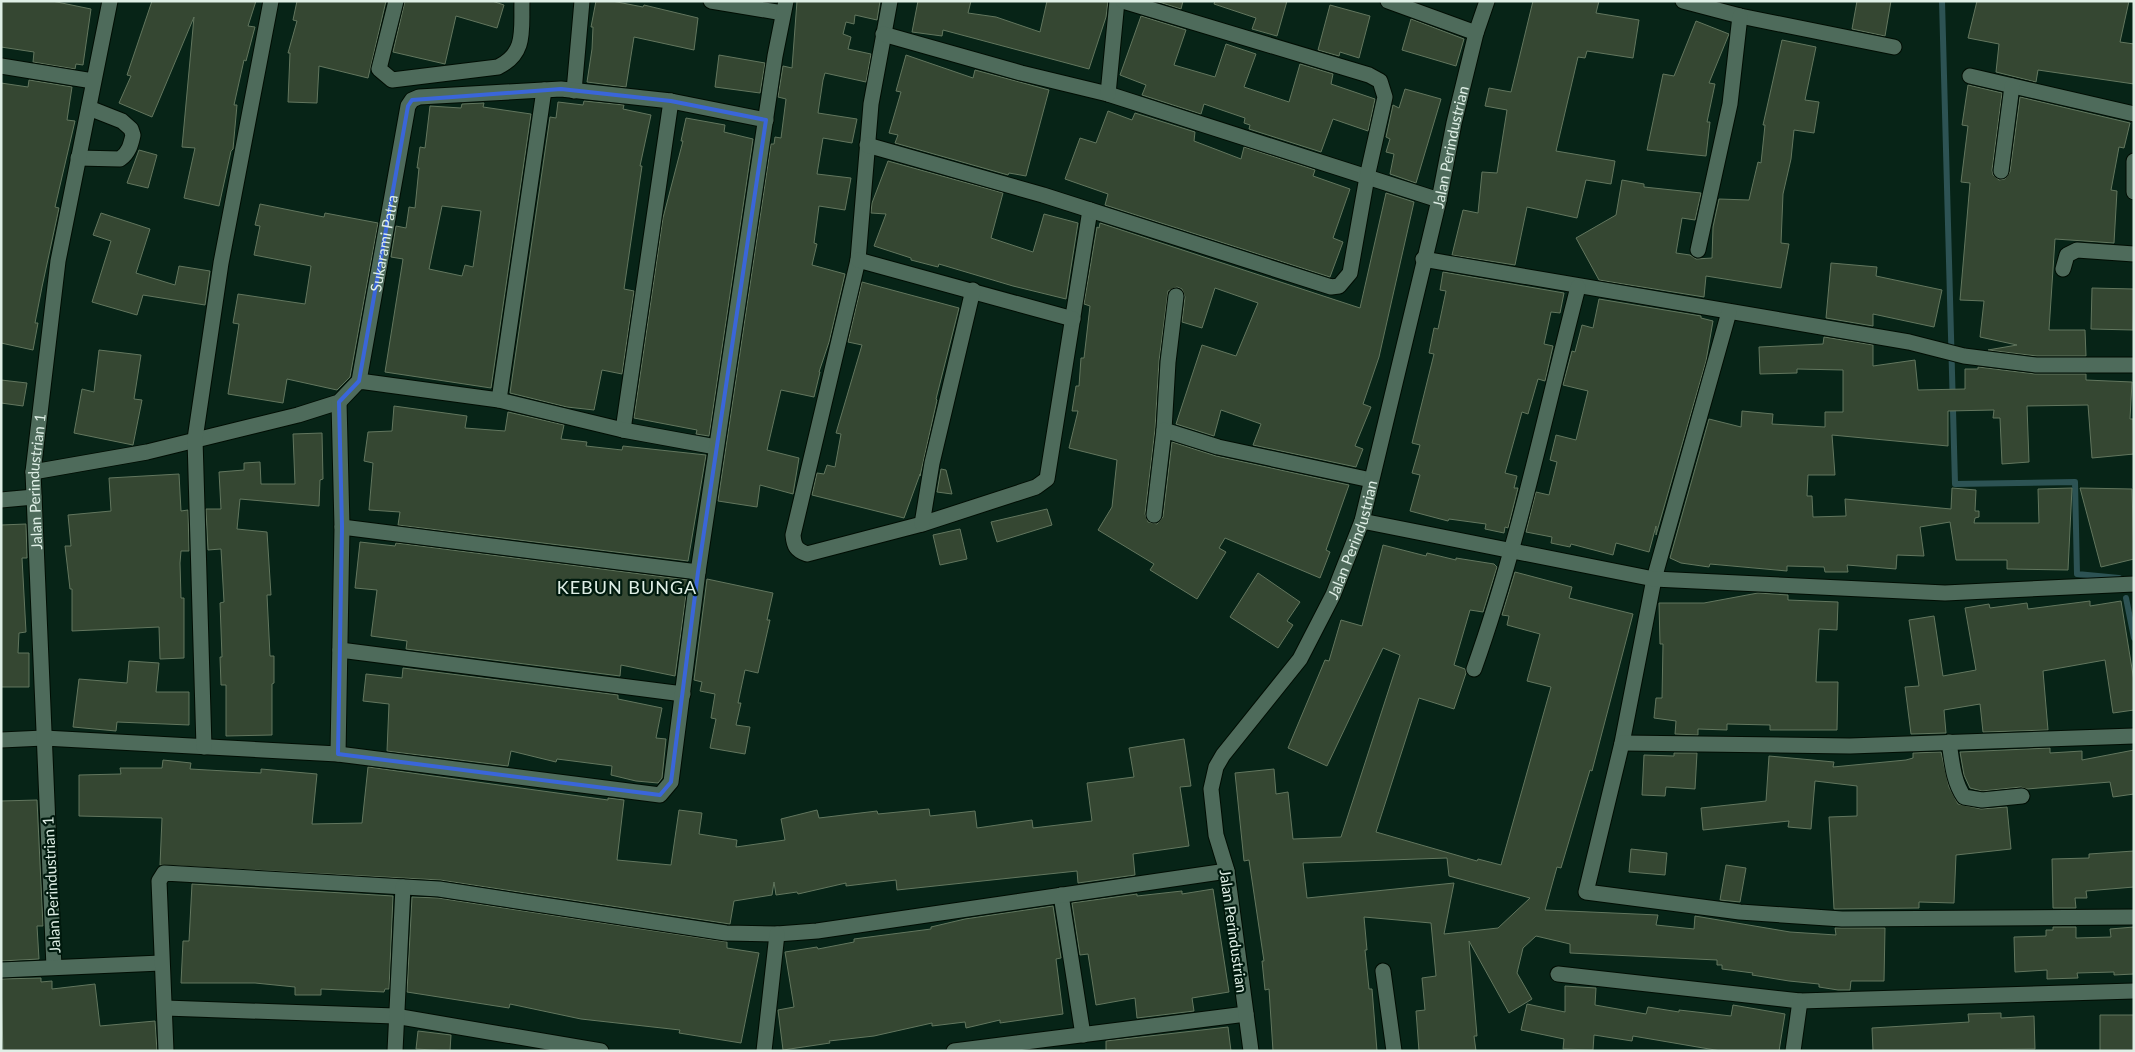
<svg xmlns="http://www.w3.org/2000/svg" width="2135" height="1052" font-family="Lato,sans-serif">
<rect width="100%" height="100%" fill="#072417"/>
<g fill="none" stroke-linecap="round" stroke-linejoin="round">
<!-- stream -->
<path stroke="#2d5354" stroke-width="6" d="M1942,1L1955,484L2075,482L2077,574L2119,578
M2126,598L2134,638"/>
</g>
<!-- building -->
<path fill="#354732" stroke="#62765e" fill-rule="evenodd" d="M1,1H52L91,9L83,65L76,64L75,69L33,62L34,52L1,47Z
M152,1H256L248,26L255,27L246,61L244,60L234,105H237L233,149L231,151L219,206L184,198L195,148L182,147L194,17L152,117L119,103L131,76L127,75Z
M297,1H386L368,78L319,66L317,103L288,102L290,53H288L297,21L293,20Z
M405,1H492L504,5L497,28L456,16L445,64L393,52Z
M596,1H612L643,7L644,5L698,18L694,50L634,37L626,87L587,82L592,49L593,27H591Z
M797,1H880L877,20L855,15L854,24L846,22L843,34L851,37L848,49L871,54L866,82L825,73L823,80L818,113L857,119L852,143L823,138L817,174L851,178L845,210L819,206L814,243L817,244L812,265L845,274L829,342L819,372H820L814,397L781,390L767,450L799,458L793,494L760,485L757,507L718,501L771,144H774L775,137L781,138L786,99L778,97L783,66L792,68Z
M918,1H971L968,13L996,17L1040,32L1047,1H1108L1106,17L1089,69L943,30L942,36L912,32Z
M1156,1H1183L1181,9Z
M1215,1H1287L1277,36L1252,29L1256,18L1214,4Z
M1533,1H1599L1596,13L1639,20L1633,58L1587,51L1585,58L1578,57L1556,151L1615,161L1611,184L1586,180L1577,218L1527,207L1515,265L1452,255L1463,210L1478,213L1482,172L1497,173L1507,110L1485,106L1489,88L1511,92Z
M1857,1H1891L1885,36L1852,29Z
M1977,1H2129L2120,42L2134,44V84L2038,70L2036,82L1996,72L1999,44L1968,38Z
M1330,5L1370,16L1359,58L1340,52L1339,56L1318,50Z
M1141,16L1186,30L1174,65L1215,77L1226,44L1256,54L1244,87L1289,102L1300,64L1333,74L1331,84L1375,99L1368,131L1333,119L1321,152L1249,129L1250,125L1244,123L1245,118L1204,104L1201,114L1142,95L1146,85L1120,75Z
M1411,19L1464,39L1456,66L1402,50Z
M1696,21L1729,34L1709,83L1715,84L1707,122H1710L1706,156L1647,150L1663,74L1674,76Z
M1782,40L1816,47L1805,100L1819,102L1814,133L1794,130L1791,159L1783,194L1781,243L1789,244L1781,288L1706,276L1704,297L1599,280L1576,238L1616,215L1622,180L1644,184V187L1701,193L1695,220L1682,218L1676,253L1690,255L1696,259L1712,258L1713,227L1719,199L1749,200L1758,162L1761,163L1765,125H1763Z
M719,55L765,63L760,93L715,87Z
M906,55L973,78L975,70L1049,90L1026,176L1009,173L1008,175L895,143L898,135L889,133L901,92L896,91Z
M29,80L72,87L67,120L75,121L55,207L59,208L42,287L35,323H38L33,350L1,343V83L28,87Z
M1968,85L2002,93L1992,170L1993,175L1999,180L2005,179L2010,172L2020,97L2130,123L2124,148L2119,147L2111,190L2117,191L2114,243L2055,239L2049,330H2085L2086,356H2037L1988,350L2017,345L1980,337L1984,301L1960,300L1970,183L1961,182L1968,126L1962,125Z
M1405,89L1441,99L1416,183L1390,174L1394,154L1386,152L1390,139L1386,137L1393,105L1399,108Z
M584,101L624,105L623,109L651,115L640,166H642L624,289L634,291L622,374L602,370L594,410L567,407L510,393L550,117L556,118L558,102L583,105Z
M484,103L483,107L531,114L491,388L385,372L403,259L391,257L396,226L406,228L409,207L415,208L419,168H417L420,147L425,148L430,106L461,108L462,104ZM442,206L481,211L473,267L465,265L462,276L429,269Z
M1108,111L1132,120L1135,113L1195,132L1194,141L1241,159L1244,147L1315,170L1313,176L1350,189L1333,238L1343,242L1330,277L1105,205L1108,194L1065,179L1080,138L1096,143Z
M686,118L725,125L724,132L753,139L709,436L696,434L697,430L634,418L663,218L683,141H681Z
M139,150L157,155L148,188L127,183Z
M888,161L1003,193L991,238L1033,252L1044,214L1078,223L1066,299L1013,286L939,264L938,267L911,260V258L874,246L886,214L871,213L872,203Z
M1386,193L1414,202L1379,357L1363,404L1371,407L1355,446L1363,449L1356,467L1253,445L1261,424L1221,410L1214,436L1176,424L1202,345L1236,356L1258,303L1215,288L1202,328L1182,322L1185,297L1182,289L1177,287L1168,291L1159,361L1155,429L1145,514L1148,522L1157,524L1163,517L1172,442L1216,456L1349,485L1326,550L1330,552L1320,578L1225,538L1219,548L1226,552L1197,599L1150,570L1154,564L1098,530L1112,507L1117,460L1069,448L1078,411H1072L1076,386H1079L1081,358H1084L1090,306L1084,304L1097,227L1099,228L1100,223L1360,308Z
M260,204L324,217L325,213L378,223L350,377L337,390L287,379L283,403L228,394L239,324L233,323L238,294L305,304L311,266L254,255L260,226L255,225Z
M101,213L150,229L136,273L175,285L179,266L210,271L205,305L143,295L137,315L92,302L111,241L93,235Z
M1831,263L1877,267L1876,276L1942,290L1934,327L1873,314V326L1826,318Z
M1443,272L1564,293L1560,313L1551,312L1544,344L1553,346L1545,381L1538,379L1528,414L1522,412L1505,473L1517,476L1514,488H1518L1508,528L1505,527L1504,533L1485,529L1486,524L1449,519L1448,521L1410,511L1420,475L1412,473L1420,445L1412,443L1434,354L1429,353L1434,328L1438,329L1446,291L1440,290Z
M862,282L959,308L936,399L937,400L920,476V474L904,518L812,495L817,473L824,474L827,465L835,467L841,434L836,433L862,345L848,342Z
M2092,288L2134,289L2133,330L2091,329Z
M1599,299L1701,316V318L1713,321L1706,361L1656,535V526L1649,552L1616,543L1613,555L1571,544L1570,547L1551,543L1552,537L1526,532L1536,492L1549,495L1557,462L1550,460L1556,435L1576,440L1588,391L1563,385L1572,351L1575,352L1582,325L1593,328Z
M1824,337L1873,345V366L1915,360L1918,390L1965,389V369H1978V367L2035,374H2086V380L2132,382L2130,419H2133L2134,454L2092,458L2088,405L2027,406L2029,462L2002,464L2000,418H1993L1994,410L1948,411V446L1832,435L1835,475H1808L1807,496H1812L1813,517L1846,516L1845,499L1951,509L1952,488L1976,490L1975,511H1979V517L1975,518L1974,523H2039L2038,489L2072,488L2068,570L2007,569V560H1956L1950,522L1920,527L1924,556L1897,555L1896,569L1847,565L1848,572H1825L1824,567L1787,566V571L1710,564L1709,567L1681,563L1670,558L1709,419L1741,427L1742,411L1773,414L1772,424L1825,427V412H1843V370L1797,369V373L1760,374L1759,347L1823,344Z
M99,350L141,355L134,399L142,400L133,445L74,433L82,389L94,392Z
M1,380L27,383L23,406L1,403Z
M394,406L467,416L465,428L505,431L508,412L564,425L561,439L587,442L586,446L622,450L623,446L706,455L688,561L398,525L400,512L369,510L373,463L364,461L368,432L392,431Z
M322,433L323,479L320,480L319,506L240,499L237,529L267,532L271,595H267L270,656H274V683L272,684V735L226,736V685H221L220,657H222L220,603L224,602L221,549L208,550L206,509H221L219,472L244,470V463L260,462L261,484H295L293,434Z
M941,469L946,470L952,494L937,492Z
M179,474L181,511L188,510L189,551H181L180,563L181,598H184V658L160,659L159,627L72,631V589H70L65,546H71L68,515L111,511L109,478Z
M2080,488L2132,489L2134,559L2101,567Z
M1047,509L1052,525L997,542L991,522Z
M26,524L27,558H22L26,632L19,633L18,653H29V687H1V525Z
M960,529L967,559L940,565L933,535Z
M360,542L395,546L396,543L688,580L675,676L621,665L620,676L406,649L407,641L371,636L377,590L355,588Z
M1383,545L1426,556L1427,553L1456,560V558L1494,564L1497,567L1483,612L1470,610L1454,665L1465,669L1466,673L1454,709L1419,698L1376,832L1477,861L1478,859L1501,865L1551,687L1527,681L1540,634L1507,625L1509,616L1502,615L1515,572L1572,587L1569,598L1633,614L1592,771L1590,770L1561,868L1557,867L1545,910L1658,915L1656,925L1694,929L1695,916L1790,932L1836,935L1835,928H1885L1884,981H1851L1850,990H1838L1819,987V984L1789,981L1752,975L1753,973L1722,969V965H1717V960L1570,953V944L1536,936L1523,948L1517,973L1532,999L1509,1013L1469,941L1477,1036H1474L1476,1051H1419L1416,1011L1425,1010L1422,978L1436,976L1431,923L1364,917L1367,950H1365L1369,989H1372L1377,1051H1273L1269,989L1265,990L1262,961H1264L1249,860L1244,861L1235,773L1274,769L1276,794L1288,792L1293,839L1341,837L1400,655L1383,648L1327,766L1288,748L1325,660L1329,661L1341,620L1362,626ZM1447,858L1449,876L1530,898L1498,928L1444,934L1454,883L1307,898L1303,863Z
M1258,573L1300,602L1287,621L1293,625L1278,648L1230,617Z
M707,579L773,593L767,620H770L758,673L745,670L738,703H741L736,725L750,727L745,754L710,748L716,719L711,718L715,694L700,691L702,682L694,680Z
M1758,593L1788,595V600L1838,602L1837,630L1819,629L1816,682H1838L1837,730H1770V725L1727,724V730L1698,729V735L1675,734L1676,721L1654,718L1656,698H1662L1663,644H1660L1659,603H1704Z
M2090,601V606L2121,601L2134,681V710L2113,713L2105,660L2043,671L2048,730L1983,732L1980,704L1944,710L1946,733L1911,734L1905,687L1919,686L1909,620L1934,616L1943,676L1976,670L1965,608L1989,604L1990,608L2027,603L2028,609Z
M129,661L159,663L156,692H189V725L117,722L116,731L73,727L79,679L127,683Z
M403,668L618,695V699L662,708L656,738L666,739L662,778L658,783L636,781L611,775L612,766L557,759L556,762L511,751L508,766L387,751L389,704L363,701L366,674L402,678Z
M1184,739L1191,786L1180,787L1189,846L1133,854L1135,875L1078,883L1077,871L897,890L896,880L846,886V883L798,894L797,892L776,895L774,882L772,895L734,901L730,924L440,880L160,865L162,818L79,816V775L121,774L120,768H162L163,760L191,763L190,769L261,773V769L317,774L312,824L362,823L368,767L608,800V798L624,800L617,860L671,865L679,810L702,813L699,834L737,840L736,847L785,840L781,819L817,810L819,818L877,811L878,814L929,809L930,816L975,811L977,828L1032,820L1033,828L1092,821L1087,783L1134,777L1129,748Z
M2050,748V753L2082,751V760L2134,750V794L2113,797L2110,782L2027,789L2021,787L1982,791L1970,788L1964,775L1960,752Z
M1941,752L1949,787L1958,804L1981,809L2007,807L2011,849L1956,855L1954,903L1919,902V908L1834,909L1829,817L1857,816V786L1815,781L1811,829L1788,827L1789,821L1703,830L1701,808L1766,801L1769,756L1834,762L1833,767L1906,760L1913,758V753Z
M1674,753H1697L1695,789L1666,787L1665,796L1642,795L1644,755L1674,756Z
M37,800L43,926H37L39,959L1,961V801Z
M1631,849L1667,853L1665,875L1629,872Z
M2134,851V887L2086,891L2087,898H2075L2076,908H2053L2052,859L2089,858V854Z
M1726,865L1746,868L1740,902L1720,900Z
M192,884L393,896L389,989H385L384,992L321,989V995H295V987L255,983H181L183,941H189Z
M1213,889L1229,992L1192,998L1194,1011L1137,1018L1135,998L1096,1005L1088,954L1080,955L1072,903L1137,894V896L1182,891V894Z
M412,897L438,898L727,942V948L759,953L741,1043L679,1033L680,1030L581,1019L510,1004L509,1008L407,992Z
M1053,906L1061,958L1056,959L1063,1014L1000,1023V1020L966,1028L965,1022L932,1026V1023L874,1036L829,1041L830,1043L783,1050L778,1010L794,1007L785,952L817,947L818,949L854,942V939L931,929V927L965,919Z
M2053,927H2076V938L2111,937L2110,929L2134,927V974L2114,975V972L2077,973L2078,978L2047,979V970L2015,972L2014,937L2046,936V930H2053Z
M41,978V982L52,981V989L95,984L100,1026L155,1021L157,1051H3L1,979Z
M1565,986L1596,988L1595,1005L1646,1014L1648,1007L1679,1012V1010L1731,1016L1733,1005L1785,1014L1779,1051H1721L1633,1036L1632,1041L1594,1035L1593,1050L1563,1049L1564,1039L1521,1030L1527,1004L1565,1012Z
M2001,1013V1018L2034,1016L2035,1049L1873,1051L1872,1028L1969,1022L1968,1014Z
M2100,1015H2134V1051H2100Z
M1228,1027L1231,1051H1106V1041Z
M418,1031L451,1035L450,1051L416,1049Z"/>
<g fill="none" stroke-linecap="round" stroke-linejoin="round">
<defs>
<g id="minor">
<path d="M396,1L379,69L392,80L498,67C527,53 521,29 522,1"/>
<path d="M711,1L783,13"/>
<path d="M890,1L871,104L858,260L793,535C794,546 796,550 807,554L922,524L1036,487L1047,479L1090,210"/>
<path d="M1388,1L1476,33"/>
<path d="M1683,1L1740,16L1894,47"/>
<path d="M883,34L1021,73L1108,94L1439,200"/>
<path d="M1,66L93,81"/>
<path d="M1970,76L2134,114"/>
<path d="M574,91L582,1"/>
<path d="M1108,94L1117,1"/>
<path d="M867,145L1043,195L1331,287L1339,286L1350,273L1367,177L1385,97L1380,81L1369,75L1123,1"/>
<path d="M78,158L120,159C129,153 131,144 133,135L131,129L122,121L89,108"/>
<path d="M2134,161V192"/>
<path d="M2001,171L2012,86"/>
<path d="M1698,250L1730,104L1740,16"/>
<path d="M1423,259L1909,342L1964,356L2036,365H2134"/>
<path d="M858,260L1073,319"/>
<path d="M2063,269L2067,255L2077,250L2134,254"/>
<path d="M1176,296L1168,362L1164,430L1218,447L1371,480"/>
<path d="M1729,312L1654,579L1622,743L1586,892L1740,912L1842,919L2134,917"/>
<path id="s1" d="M359,381L408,106L412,100L419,97L561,89L671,101L766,120"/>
<path d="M499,400L544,90"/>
<path d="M623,430L671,101"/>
<path d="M33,472L147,452L298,415L339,402L359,381L499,400L623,430L716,447"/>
<path d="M1,500L34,497"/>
<path d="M1154,515L1164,430"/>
<path d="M1362,521L1654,579L1945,593L2134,584"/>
<path d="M922,524L932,463L973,290"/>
<path d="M342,527L698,572"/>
<path d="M340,650L683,694"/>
<path d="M1474,669C1518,546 1545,414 1578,287"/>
<path d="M1,740L44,738L338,754L660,795L671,782L698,572L775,56L786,1"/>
<path d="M1949,742C1952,761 1953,781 1964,797L1982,800L2022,796"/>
<path d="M1622,743L1850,746L2134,736"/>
<path d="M204,747L195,439L221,263L271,1"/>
<path d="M338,754L342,527L339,402"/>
<path d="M1061,895L1083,1035"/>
<path id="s2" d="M54,967L33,472L58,261L110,1"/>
<path d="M1,970L161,963"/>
<path d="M1383,971L1394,1051"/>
<path d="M1558,974L1800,1001L2134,991"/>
<path d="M165,1008L395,1016L601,1051"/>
<path d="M166,1051L159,881L164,873L439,889L726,933L777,934L817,931L1227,871"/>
<path d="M395,1051L403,887"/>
<path d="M764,1051L777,934"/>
<path d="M954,1051L1246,1014"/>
<path id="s3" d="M1251,1051L1227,871L1216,835L1211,789L1216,767L1223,755L1300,659L1333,595L1362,521L1439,200L1454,123L1476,33L1487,1"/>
<path d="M1793,1051L1800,1001"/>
</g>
</defs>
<!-- minor casing -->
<use href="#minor" stroke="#000d03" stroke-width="17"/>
<!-- minor -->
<use href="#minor" stroke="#4e6b5b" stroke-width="15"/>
</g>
<!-- marked area -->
<path fill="none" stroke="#3a66da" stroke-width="4" stroke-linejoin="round" d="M561,89L671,101L766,120L698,572L671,782L660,795L338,754L342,527L339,402L359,381L408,106L412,100Z"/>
<g text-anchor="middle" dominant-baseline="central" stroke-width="4.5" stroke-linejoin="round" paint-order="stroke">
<!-- street labels -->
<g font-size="15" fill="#dfefe6" stroke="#001a0e">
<text stroke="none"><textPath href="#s3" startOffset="961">Jalan Perindustrian</textPath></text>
<text stroke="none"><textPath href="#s1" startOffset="140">Sukarami Patra</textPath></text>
<text stroke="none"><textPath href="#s2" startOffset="486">Jalan Perindustrian 1</textPath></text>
<text stroke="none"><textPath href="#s3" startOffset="556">Jalan Perindustrian</textPath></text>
<text transform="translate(51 885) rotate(-93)">Jalan Perindustrian 1</text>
<text transform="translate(1234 931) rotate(82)">Jalan Perindustrian</text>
</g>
<!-- quarter labels -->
<g font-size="18" letter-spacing="1" fill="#dfefe6" stroke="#001a0e">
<text x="627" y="587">KEBUN BUNGA</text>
</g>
</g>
<!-- border -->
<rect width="2135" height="1052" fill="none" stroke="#dfefe6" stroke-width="5"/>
</svg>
